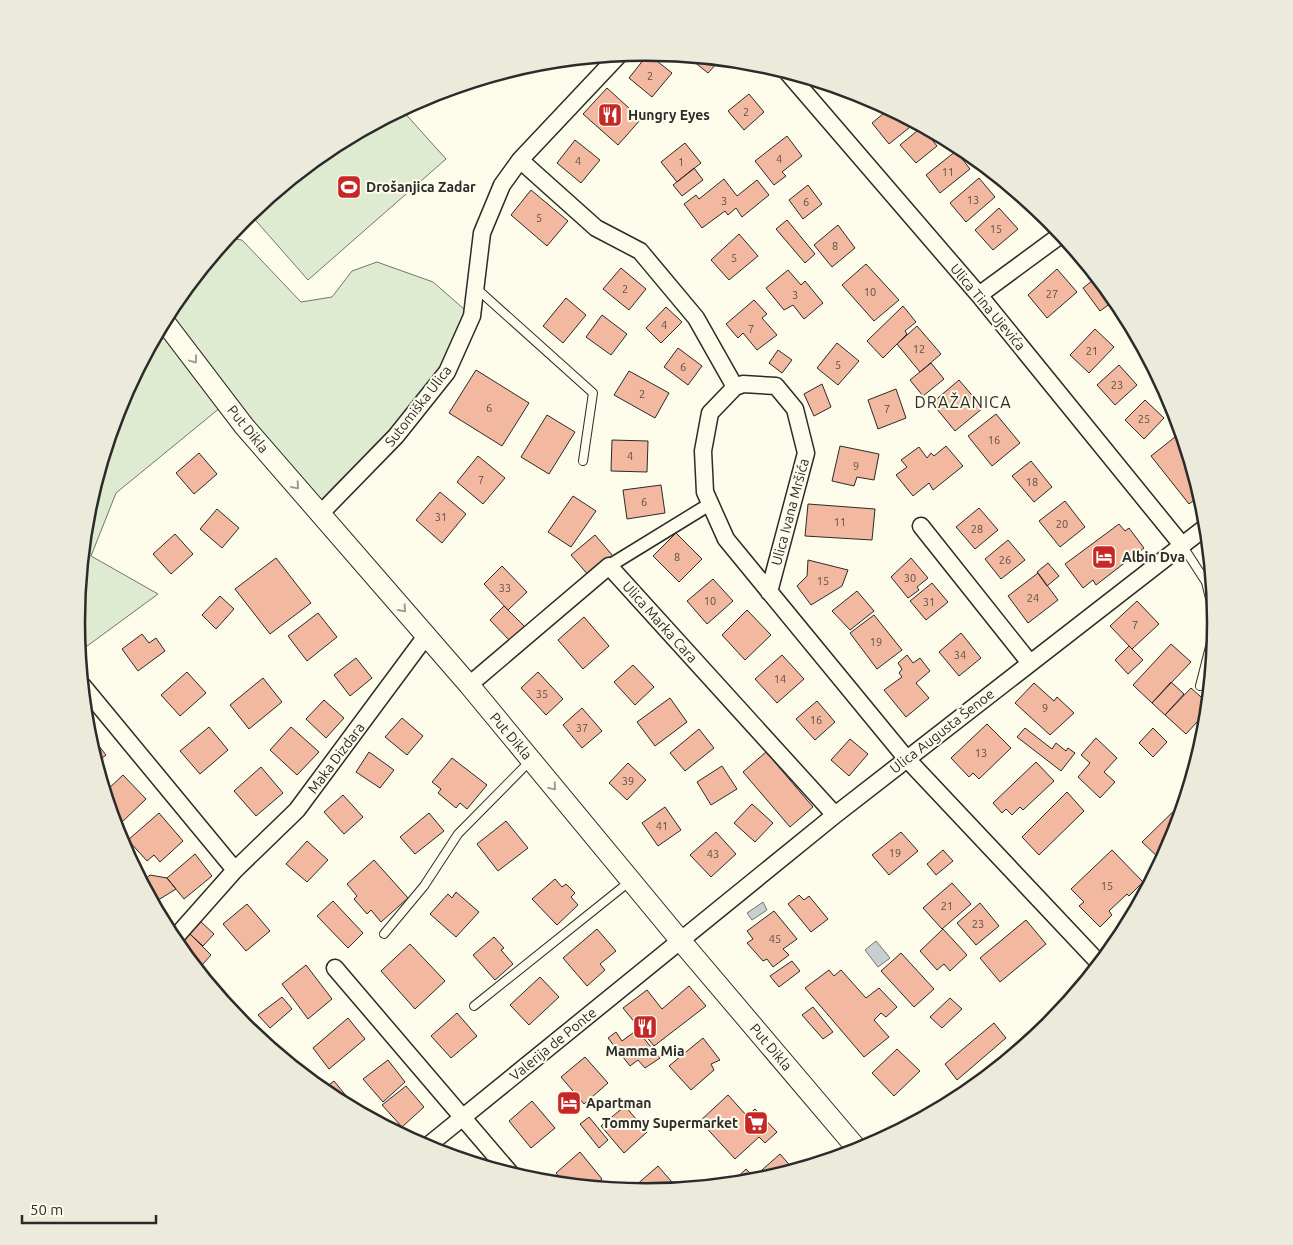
<svg xmlns="http://www.w3.org/2000/svg" width="1293" height="1245" font-family="Ubuntu,sans-serif">
<rect width="100%" height="100%" fill="#fdfbea"/>
<!-- green -->
<path fill="#deebd1" stroke="#74746e" d="M402,110L446,159L308,280L250,214L330,148Z
M228,238L242,240L301,302L332,297L352,271L377,262L433,282L472,316L447,372L320,514L226,403L116,493L91,556L158,594L79,652L77,622L88,511L120,404L173,306Z
M1087,979L1049,1026L1015,1054L1010,1048Z"/>
<!-- water -->
<path fill="#c7d0d0" stroke="#74746e" d="M763,902L767,910L752,920L747,913Z
M876,941L890,958L878,967L865,950Z"/>
<!-- building -->
<path fill="#f2b8a0" stroke="#2b2b2b" d="M648,54L672,73L652,97L629,78Z
M688,57L720,60L708,73Z
M607,88L641,119L618,145L583,114Z
M855,93L865,96L868,98L862,103Z
M749,94L764,112L744,130L728,111Z
M889,109L915,123L889,144L872,123Z
M922,127L937,146L916,163L900,145Z
M787,136L802,156L782,172L786,176L774,185L755,161Z
M575,140L600,160L581,183L557,163Z
M685,143L701,163L677,182L661,162Z
M956,151L970,169L940,193L926,175Z
M694,168L703,180L682,196L673,185Z
M979,178L995,197L966,222L950,203Z
M724,179L737,196L757,180L769,195L742,217L736,208L728,215L725,211L702,228L684,204L696,195L699,199Z
M808,185L822,204L803,219L789,200Z
M531,190L568,221L547,246L511,215Z
M999,208L1018,229L993,250L975,230Z
M787,220L815,254L805,263L776,229Z
M838,225L855,248L832,267L814,245Z
M739,234L758,256L729,280L711,260Z
M866,264L899,300L874,321L842,285Z
M621,268L646,289L629,310L603,289Z
M1057,269L1077,292L1047,318L1028,295Z
M788,270L801,285L805,281L823,303L804,319L793,305L784,310L766,288Z
M1097,277L1115,300L1100,311L1083,288Z
M566,298L586,315L563,343L543,326Z
M754,300L767,314L762,318L777,335L757,350L743,333L738,338L726,324Z
M903,306L916,322L905,331L907,334L883,358L867,341Z
M1120,306L1131,325L1130,326L1115,311Z
M666,307L682,322L661,343L646,328Z
M602,315L627,334L611,355L586,337Z
M917,326L941,354L920,372L897,344Z
M1095,329L1114,347L1089,373L1070,355Z
M837,343L859,361L838,385L817,368Z
M678,348L702,366L688,385L664,367Z
M778,350L792,360L782,373L769,363Z
M931,363L944,379L923,396L910,380Z
M1119,365L1137,385L1115,405L1097,385Z
M476,370L529,403L502,446L449,413Z
M629,371L669,393L655,418L614,395Z
M959,380L983,408L955,431L932,403Z
M822,384L831,407L814,416L804,394Z
M896,389L906,418L878,429L868,400Z
M1145,400L1164,418L1144,439L1125,420Z
M996,414L1020,443L992,466L968,436Z
M547,415L575,432L549,474L521,457Z
M1180,433L1183,438L1201,495L1189,504L1151,456Z
M612,440L648,441L647,472L611,471Z
M840,446L879,454L874,480L857,477L854,486L832,481Z
M946,446L963,466L933,490L929,483L913,496L896,475L907,467L901,460L919,447L927,458L931,453L934,456Z
M199,453L217,474L194,494L176,473Z
M478,456L505,478L483,504L457,482Z
M1031,461L1052,487L1034,502L1012,476Z
M661,485L665,513L627,519L623,490Z
M440,492L466,514L442,543L416,520Z
M573,496L596,511L571,547L548,532Z
M1065,501L1085,527L1060,547L1039,521Z
M808,504L875,509L872,540L805,536Z
M979,508L998,530L975,549L956,527Z
M217,509L239,528L222,548L200,529Z
M1119,524L1125,531L1129,528L1144,548L1096,585L1093,580L1083,588L1065,564Z
M676,533L702,559L679,582L653,556Z
M175,534L193,554L171,574L153,554Z
M595,535L613,556L589,576L571,555Z
M1008,540L1025,560L1001,579L985,559Z
M276,558L311,603L270,634L235,589Z
M911,558L928,578L917,587L919,590L908,598L891,577Z
M808,560L848,570L842,586L811,605L797,586L807,576Z
M1048,563L1059,576L1047,586L1037,572Z
M502,566L527,592L508,610L484,584Z
M1038,573L1058,600L1028,623L1008,596Z
M713,579L733,601L707,624L687,601Z
M932,583L948,602L926,620L910,601Z
M857,591L874,611L850,630L832,611Z
M220,596L234,609L216,629L202,615Z
M1137,601L1159,624L1132,649L1110,626Z
M504,606L525,627L510,641L490,620Z
M747,610L771,635L745,660L722,635Z
M318,613L337,637L307,661L288,636Z
M874,615L902,650L877,669L850,633Z
M584,617L609,646L583,669L558,640Z
M961,633L981,658L959,676L939,652Z
M142,634L149,643L156,638L165,651L138,671L122,649Z
M1171,644L1191,662L1152,703L1133,685Z
M1129,646L1143,660L1128,674L1115,660Z
M782,655L804,679L777,703L755,679Z
M907,655L913,663L920,658L930,671L916,683L929,698L906,717L884,690L902,677L899,673L902,669L898,663Z
M356,658L372,678L350,696L334,675Z
M633,665L654,687L635,705L614,682Z
M187,672L206,693L180,716L161,695Z
M538,672L563,699L546,715L521,688Z
M263,678L282,702L249,729L230,705Z
M1171,682L1184,694L1165,715L1152,703Z
M1034,683L1054,701L1057,697L1074,713L1050,735L1015,703Z
M1191,688L1209,704L1208,710L1186,734L1165,715Z
M670,698L687,722L655,746L637,722Z
M324,700L344,718L326,738L306,719Z
M817,701L835,722L815,740L796,719Z
M582,708L602,731L582,748L563,725Z
M402,718L423,736L407,755L385,737Z
M987,724L1011,748L979,779L973,773L969,777L951,758Z
M209,727L228,750L200,774L180,751Z
M291,727L319,752L297,775L270,750Z
M1025,728L1052,749L1056,743L1066,751L1068,748L1075,753L1061,771L1017,737Z
M1153,728L1167,742L1153,757L1139,743Z
M699,729L714,748L685,771L670,753Z
M91,736L106,755L96,763L89,738Z
M1096,738L1117,758L1104,772L1115,782L1100,798L1078,777L1090,763L1081,755Z
M850,739L868,754L849,776L831,760Z
M369,752L394,770L380,788L356,772Z
M766,752L813,807L790,827L743,772Z
M452,758L487,785L467,809L460,803L456,808L438,793L441,789L432,782Z
M1036,762L1054,781L1023,810L1020,807L1012,815L1006,809L1002,813L993,803Z
M628,763L646,780L627,800L609,783Z
M722,766L737,789L711,805L697,782Z
M261,767L283,793L256,816L234,791Z
M123,775L146,799L121,823L112,814L105,792Z
M1067,792L1084,811L1039,855L1022,837Z
M343,795L363,817L344,834L324,812Z
M1186,799L1173,841L1165,856L1161,860L1142,842Z
M752,804L773,823L755,842L734,823Z
M665,807L681,830L658,846L642,823Z
M159,813L183,841L160,862L154,855L147,861L128,840Z
M429,813L444,831L415,854L400,837Z
M506,821L528,848L498,871L477,844Z
M716,832L736,854L711,877L690,855Z
M901,832L918,851L889,875L872,855Z
M307,841L328,860L307,882L286,864Z
M943,850L953,861L936,875L927,864Z
M1112,850L1143,882L1129,896L1127,894L1109,911L1112,915L1100,927L1079,906L1084,902L1071,889Z
M195,854L212,876L184,899L167,878Z
M374,860L408,898L381,922L371,910L367,914L354,899L357,896L347,884Z
M150,875L167,878L176,889L155,902L142,882Z
M555,879L562,887L566,884L575,893L571,897L578,905L557,925L532,899Z
M952,883L971,904L942,929L923,908Z
M456,892L479,912L456,937L430,914L448,894L452,898Z
M799,895L804,900L809,896L828,919L811,932L788,904Z
M333,901L363,933L348,948L317,916Z
M980,903L999,926L976,945L957,923Z
M247,904L270,931L246,951L223,924Z
M774,911L797,939L783,949L789,955L773,967L767,959L763,961L747,943L753,939L747,931Z
M1026,920L1046,944L1000,982L980,958Z
M200,921L214,934L203,946L190,934Z
M597,929L616,951L600,964L605,970L587,986L563,958Z
M943,929L967,955L950,971L944,964L937,970L920,951Z
M190,934L211,955L202,965L194,956L189,959L179,946Z
M494,937L504,948L501,950L513,964L495,980L473,955Z
M410,944L445,981L415,1009L381,971Z
M901,953L934,989L914,1007L881,971Z
M792,961L800,971L779,987L770,976Z
M306,965L332,999L308,1019L282,984Z
M829,970L834,976L841,970L866,998L879,988L897,1007L886,1017L881,1013L874,1020L889,1037L864,1057L805,988Z
M540,977L559,997L529,1025L510,1005Z
M689,986L706,1006L654,1046L623,1008L647,990L662,1009Z
M282,997L292,1009L270,1028L258,1015Z
M950,998L962,1009L942,1028L930,1017Z
M813,1007L833,1032L823,1039L802,1015Z
M457,1013L477,1036L451,1058L431,1036Z
M348,1018L365,1039L329,1069L313,1048Z
M994,1023L1006,1038L957,1080L945,1064Z
M637,1030L660,1058L645,1068L638,1060L630,1066L608,1038L616,1032L622,1041Z
M703,1038L720,1060L711,1064L714,1070L691,1090L669,1066Z
M897,1049L920,1071L894,1096L872,1073Z
M585,1057L608,1083L584,1104L561,1077Z
M388,1060L405,1082L383,1102L363,1079Z
M334,1081L352,1103L348,1106L330,1096L322,1090Z
M972,1081L978,1085L969,1092L964,1088Z
M406,1086L424,1107L402,1127L382,1105Z
M728,1095L747,1116L755,1109L777,1132L765,1143L759,1137L735,1159L700,1121Z
M532,1101L555,1128L531,1148L509,1121Z
M625,1106L647,1132L624,1153L601,1126Z
M589,1117L608,1140L599,1148L580,1124Z
M580,1152L602,1179L592,1187L566,1185L556,1173Z
M780,1154L794,1170L758,1182L754,1177Z
M658,1166L678,1189L639,1192L634,1187Z
M746,1169L754,1177L748,1183L730,1184Z"/>
<g fill="none" stroke-linecap="round" stroke-linejoin="round">
<defs>
<path id="service" d="M476,288L593,393L583,461
M1182,545L1206,582L1216,623L1200,686
M384,934L424,886L458,834L531,760
M474,1006L629,882"/>
<path id="pedestrian" d="M609,566L710,504"/>
<path id="minor" d="M788,73L979,295L1182,545
M520,160L596,228L640,251L696,318L735,387
M979,295L1062,234
M320,514L396,436L447,372L472,316L482,233L502,185L520,160L619,55
M921,526L1030,663
M769,592L806,453L795,409L776,386L743,384L735,387L710,413L703,451L705,492L726,539L906,758L1100,964
M469,685L609,566L835,815
M83,686L235,870
M173,940L235,870L297,810L426,636
M335,968L511,1174
M425,1148L835,815L1207,526"/>
<path id="tertiary" d="M164,321L244,426L469,685L680,940L859,1151"/>
</defs>
<!-- service casing -->
<use href="#service" stroke="#2b2b2b" stroke-width="10"/>
<!-- pedestrian casing -->
<use href="#pedestrian" stroke="#2b2b2b" stroke-width="15"/>
<!-- minor casing -->
<use href="#minor" stroke="#2b2b2b" stroke-width="19"/>
<!-- tertiary casing -->
<use href="#tertiary" stroke="#2b2b2b" stroke-width="22"/>
<!-- service -->
<use href="#service" stroke="#fdfbea" stroke-width="8"/>
<!-- pedestrian -->
<use href="#pedestrian" stroke="#fdfbea" stroke-width="12"/>
<!-- minor -->
<use href="#minor" stroke="#fdfbea" stroke-width="16"/>
<!-- tertiary -->
<use href="#tertiary" stroke="#fdfbea" stroke-width="20"/>
</g>
<!-- one-way arrows -->
<defs><path id="oneway-chevron" d="M-2-3.5L2.5 0L-2 3.5" fill="none" stroke-width="1.6" stroke-linecap="round" stroke-linejoin="round" transform="scale(1.25)"/></defs>
<g stroke="#9e9d94">
<use href="#oneway-chevron" transform="translate(194 360) rotate(53)"/>
<use href="#oneway-chevron" transform="translate(296 486) rotate(49)"/>
<use href="#oneway-chevron" transform="translate(403 609) rotate(49)"/>
<use href="#oneway-chevron" transform="translate(553 787) rotate(50)"/>
</g>
<!-- icons -->
<defs>
<symbol id="restaurant-square" viewBox="-11 -11 22 22"><rect x="-9" y="-9" width="18" height="18" rx="4" fill="#c62828" stroke="#fdfbea"/><path d="M-5-6h1v4h1v-4h1v4h1v-4h1v5L-1.5 .5V6h-2V.5L-5-1ZM5-6V6H3V1.5H1.5Q1.5-4 5-6Z" fill="#fff"/></symbol>
<symbol id="stadium-square" viewBox="-11 -11 22 22"><rect x="-9" y="-9" width="18" height="18" rx="4" fill="#c62828" stroke="#fdfbea"/><path d="M0-5a6.5 5 0 1 0 0 10a6.5 5 0 1 0 0-10ZM-3.5-1.8h7v3.6h-7Z" fill="#fff"/></symbol>
<symbol id="hotel-square" viewBox="-11 -11 22 22"><rect x="-9" y="-9" width="18" height="18" rx="4" fill="#c62828" stroke="#fdfbea"/><path d="M-6-4.5h1.5V1H6V5H4.5V3h-9V5H-6ZM-4 0a1.8 1.8 0 1 1 3.6 0ZM.5 0V-2.5h3Q6-2.5 6 0Z" fill="#fff"/></symbol>
<symbol id="supermarket-square" viewBox="-11 -11 22 22"><rect x="-9" y="-9" width="18" height="18" rx="4" fill="#c62828" stroke="#fdfbea"/><path d="M-6-5.5h2.5l.6 2H6L4.5 2H-2.5L-4.4-4H-6ZM-1.5 3.2a1.3 1.3 0 1 0 .1 0ZM3 3.2a1.3 1.3 0 1 0 .1 0Z" fill="#fff"/></symbol>
</defs>
<g fill-rule="evenodd">
<use href="#restaurant-square" x="596" y="101" width="28" height="28"/>
<use href="#stadium-square" x="335" y="173" width="28" height="28"/>
<use href="#hotel-square" x="1090" y="543" width="28" height="28"/>
<use href="#restaurant-square" x="631" y="1013" width="28" height="28"/>
<use href="#hotel-square" x="555" y="1089" width="28" height="28"/>
<use href="#supermarket-square" x="742" y="1109" width="28" height="28"/>
</g>
<g text-anchor="middle" dominant-baseline="central" stroke-width="4" stroke-linejoin="round" paint-order="stroke">
<!-- number labels -->
<g font-size="11" fill="#5d4e48">
<text x="650" y="76">2</text>
<text x="746" y="112">2</text>
<text x="779" y="159">4</text>
<text x="578" y="161">4</text>
<text x="681" y="162">1</text>
<text x="948" y="172">11</text>
<text x="973" y="200">13</text>
<text x="724" y="201">3</text>
<text x="806" y="202">6</text>
<text x="539" y="218">5</text>
<text x="996" y="229">15</text>
<text x="835" y="246">8</text>
<text x="734" y="258">5</text>
<text x="625" y="289">2</text>
<text x="870" y="292">10</text>
<text x="1052" y="294">27</text>
<text x="795" y="295">3</text>
<text x="664" y="325">4</text>
<text x="751" y="329">7</text>
<text x="919" y="349">12</text>
<text x="1092" y="351">21</text>
<text x="838" y="365">5</text>
<text x="683" y="367">6</text>
<text x="1117" y="385">23</text>
<text x="642" y="394">2</text>
<text x="489" y="408">6</text>
<text x="887" y="409">7</text>
<text x="1144" y="419">25</text>
<text x="994" y="440">16</text>
<text x="630" y="456">4</text>
<text x="856" y="466">9</text>
<text x="481" y="480">7</text>
<text x="1032" y="482">18</text>
<text x="644" y="502">6</text>
<text x="441" y="517">31</text>
<text x="840" y="522">11</text>
<text x="1062" y="524">20</text>
<text x="977" y="529">28</text>
<text x="677" y="557">8</text>
<text x="1005" y="560">26</text>
<text x="910" y="578">30</text>
<text x="823" y="581">15</text>
<text x="505" y="588">33</text>
<text x="1033" y="598">24</text>
<text x="710" y="601">10</text>
<text x="929" y="602">31</text>
<text x="1135" y="625">7</text>
<text x="876" y="642">19</text>
<text x="960" y="655">34</text>
<text x="780" y="679">14</text>
<text x="542" y="694">35</text>
<text x="1045" y="708">9</text>
<text x="816" y="720">16</text>
<text x="582" y="728">37</text>
<text x="981" y="753">13</text>
<text x="628" y="781">39</text>
<text x="662" y="826">41</text>
<text x="895" y="853">19</text>
<text x="713" y="854">43</text>
<text x="1107" y="886">15</text>
<text x="947" y="906">21</text>
<text x="978" y="924">23</text>
<text x="775" y="939">45</text>
</g>
<!-- poi labels -->
<g font-size="14" font-weight="bold" fill="#2b2b2b" stroke="#fdfbea" text-anchor="start">
<text x="628" y="115">Hungry Eyes</text>
<text x="366" y="187">Drošanjica Zadar</text>
<text x="1122" y="557">Albin Dva</text>
<text x="645" y="1051" text-anchor="middle">Mamma Mia</text>
<text x="586" y="1103">Apartman</text>
<text x="738" y="1123" text-anchor="end">Tommy Supermarket</text>
</g>
<!-- street labels -->
<g font-size="14" fill="#2b2b2b" stroke="#fdfbea">
<text transform="translate(988 307) rotate(50)">Ulica Tina Ujevića</text>
<text transform="translate(418 406) rotate(-52)">Sutomiška Ulica</text>
<text transform="translate(248 429) rotate(51)">Put Dikla</text>
<text transform="translate(790 512) rotate(-75)">Ulica Ivana Mršića</text>
<text transform="translate(660 622) rotate(48)">Ulica Marka Cara</text>
<text transform="translate(942 731) rotate(-38)">Ulica Augusta Šenoe</text>
<text transform="translate(511 736) rotate(50)">Put Dikla</text>
<text transform="translate(336 758) rotate(-53)">Maka Dizdara</text>
<text transform="translate(553 1044) rotate(-39)">Valerija de Ponte</text>
<text transform="translate(771 1047) rotate(50)">Put Dikla</text>
</g>
<!-- quarter labels -->
<g font-size="16" letter-spacing="1" fill="#2b2b2b" stroke="#fdfbea">
<text x="963" y="402">DRAŽANICA</text>
</g>
</g>
<!-- crop -->
<path d="M0 0H1293V1245H0ZM85 622a561 561 0 1 1 1122 0a561 561 0 1 1-1122 0Z" fill="#eceadb" fill-rule="evenodd"/>
<path fill="none" stroke="#2b2b2b" stroke-width="2.5" d="M85 622a561 561 0 1 1 1122 0a561 561 0 1 1-1122 0Z"/>
<!-- scale -->
<path d="M22 1215v8h134v-8" fill="none" stroke="#2b2b2b" stroke-width="2.5"/>
<text x="30" y="1215" font-size="15" fill="#2b2b2b" stroke="#fdfbea" stroke-width="4" paint-order="stroke">50 m</text>
</svg>
